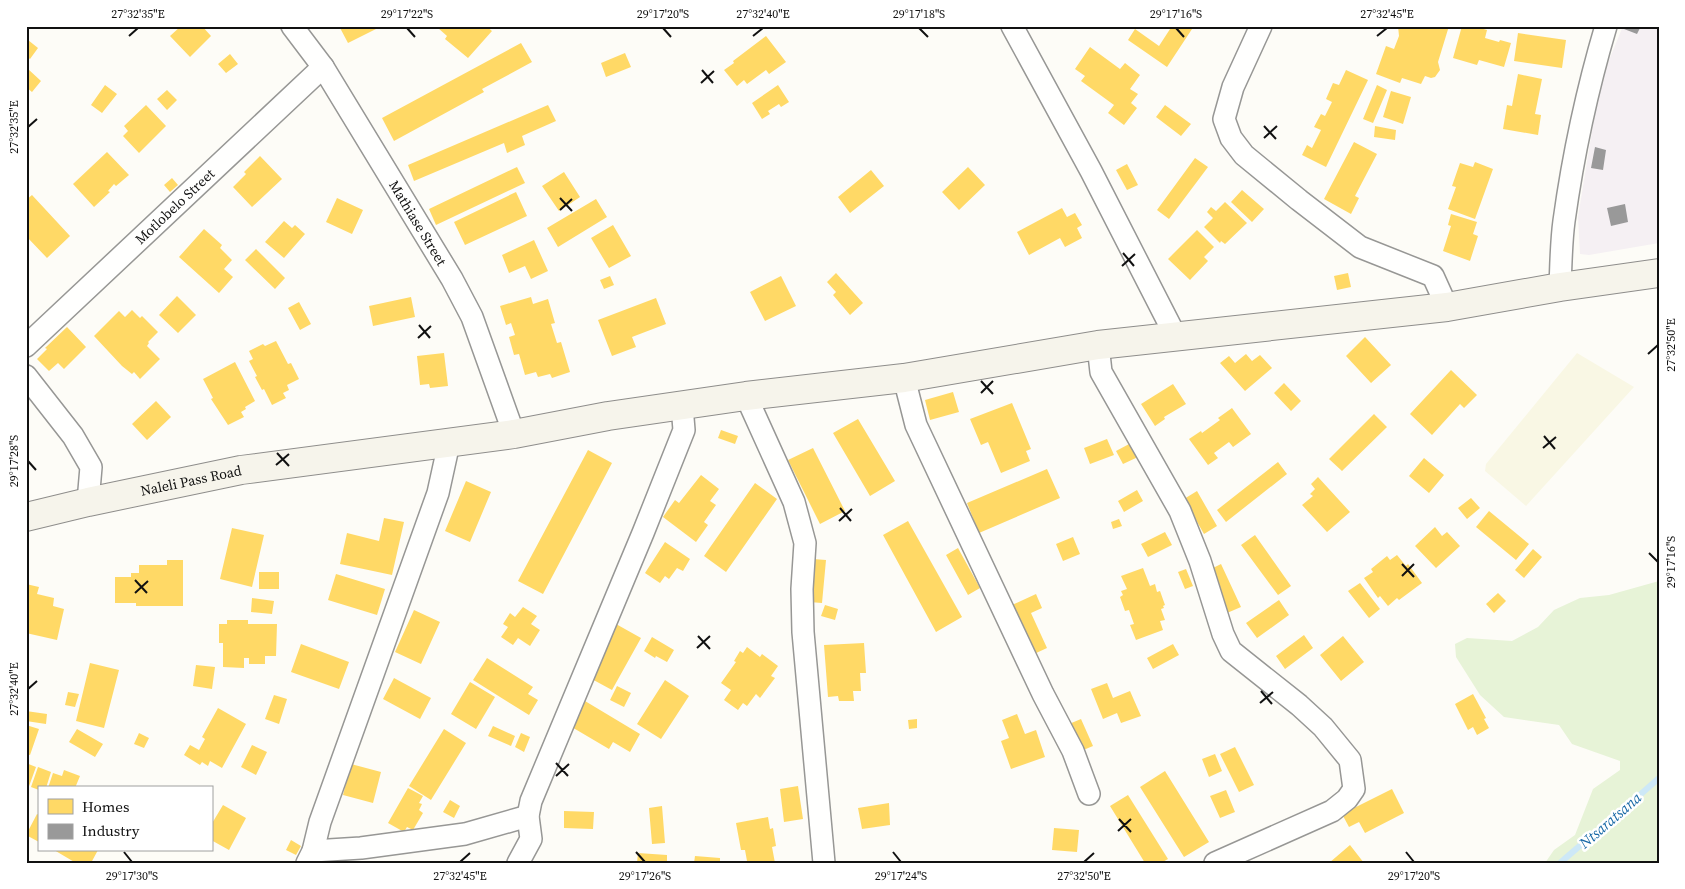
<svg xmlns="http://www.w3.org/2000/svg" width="1685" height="889" font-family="'Source Serif 4',serif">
<rect width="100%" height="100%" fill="#fdfcf7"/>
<!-- industrial -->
<path fill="#f5f0f3" d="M1623,26H1659V243L1589,255L1580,254L1578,217L1594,119L1603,75Z"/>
<!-- farmland -->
<path fill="#f9f7e4" d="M1577,353L1634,387L1526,506L1485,471L1486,464Z"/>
<!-- green -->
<path fill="#e7f3d7" d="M1659,581V863H1545L1554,850L1575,835L1593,789L1620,770V761L1572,744L1559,725L1504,717L1480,695L1456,657L1455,644L1467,638L1512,641L1538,627L1554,610L1580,598L1609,595Z"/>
<!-- homes -->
<path fill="#ffd966" d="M181,26H202L211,36L190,57L170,36Z
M339,26H382L348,43Z
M439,26H486L492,31L468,58L445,39L447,36L438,28Z
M1172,26H1194L1167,67L1128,40L1135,29L1159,46Z
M1398,26H1449L1438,62L1440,70L1435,77L1431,78L1425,76L1421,84L1402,78L1400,83L1376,74L1386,46L1394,49L1399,36Z
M1462,26H1473L1487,30L1485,38L1499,42L1500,40L1511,43L1504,67L1479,60L1477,65L1453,58Z
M1518,33L1566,40L1562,68L1514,61Z
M766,36L786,62L769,74L766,70L747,84L744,80L737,86L724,70L734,63L733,61Z
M28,40L38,48L30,59L26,56Z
M521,43L532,62L482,89L484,92L394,141L382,118Z
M1090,47L1120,69L1125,63L1140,75L1130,89L1138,94L1131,103L1137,108L1124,125L1108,113L1114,105L1081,81L1085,76L1075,69Z
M625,53L631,67L606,77L601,63Z
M230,54L238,64L226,73L218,64Z
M28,69L41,81L32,92L26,87V72Z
M1346,70L1368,80L1326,167L1302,155L1307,145L1312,148L1321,130L1314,127L1321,114L1325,116L1332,102L1326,99L1333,83L1339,85Z
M1518,74L1542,79L1535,114L1541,115L1538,135L1503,129L1507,105L1512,106Z
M105,85L117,94L102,113L91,105Z
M778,85L789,102L781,107L779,104L768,111L770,114L762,119L752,103Z
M1377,85L1387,90L1373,123L1363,119Z
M167,90L177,100L167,110L157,99Z
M1391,91L1411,97L1403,124L1383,117Z
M146,105L166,126L139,153L123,136L128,131L124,126Z
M548,105L556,121L522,136L525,145L507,153L504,143L414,181L408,165Z
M1165,105L1191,124L1181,136L1156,117Z
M1375,126L1396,130L1395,140L1374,137Z
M1354,142L1377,154L1355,196L1359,198L1351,214L1324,199Z
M107,152L129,175L116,186L114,184L108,191L110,192L94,207L73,184Z
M260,156L282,179L252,207L233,187L246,174L244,172Z
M1195,158L1208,167L1169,219L1157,210Z
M1475,162L1493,169L1475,219L1448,209L1456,187L1452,186L1460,163L1473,167Z
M1127,164L1138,185L1127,190L1116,170Z
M517,167L525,183L436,225L429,209Z
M968,167L985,185L959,210L942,192Z
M871,170L884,186L850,213L838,197Z
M564,172L580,197L559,211L542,186Z
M172,178L178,185L170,192L164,185Z
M1242,190L1264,209L1252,222L1231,202Z
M516,192L527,216L465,245L454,222Z
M32,195L70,236L47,258L26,236V200Z
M337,198L363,210L352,234L326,222Z
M596,199L607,217L558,247L547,228Z
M1225,202L1247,223L1225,244L1221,241L1220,243L1204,227L1213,218L1207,212L1211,207L1216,211Z
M1062,208L1067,217L1075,213L1082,225L1077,228L1082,238L1065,247L1060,238L1029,255L1017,232Z
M1451,214L1477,222L1473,234L1478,236L1470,261L1443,251L1451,226L1448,225Z
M284,221L292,228L295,225L305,234L284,258L265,242Z
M613,225L631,256L609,268L591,238Z
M204,229L222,245L220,248L232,260L224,269L233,277L219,293L179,257Z
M1197,230L1214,247L1204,257L1208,261L1190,280L1168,259Z
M534,240L548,271L531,279L525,266L509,273L502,255Z
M256,249L285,278L275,289L245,260Z
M836,273L863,303L850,315L833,295L836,292L827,282Z
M1348,273L1351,287L1337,290L1334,276Z
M610,276L614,285L604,289L600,280Z
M781,276L796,306L765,321L750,292Z
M177,296L196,315L178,333L159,315Z
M411,297L415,317L373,326L369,306Z
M531,297L533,304L548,299L555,323L551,324L557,343L561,342L570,372L552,378L550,374L538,377L536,372L525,375L519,354L514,355L509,337L515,335L511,323L506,325L500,306Z
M656,298L666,324L632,337L636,347L612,356L598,320Z
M299,302L311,324L300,330L288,308Z
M132,310L140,318L142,316L158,332L148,342L149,343L147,346L160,359L140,379L134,372L132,374L122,366L94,336L119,311L125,317Z
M67,327L86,347L64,369L58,363L49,371L37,359L47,349L45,348Z
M1365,337L1391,365L1371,383L1346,356Z
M276,341L288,364L291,363L299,379L287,385L289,390L283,393L286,398L272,405L264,389L262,390L255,377L257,376L249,361L253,359L249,351L263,344L265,346Z
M444,353L448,386L430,388L429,384L420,385L417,356Z
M1246,354L1252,361L1260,355L1272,368L1245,391L1220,363L1229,356L1235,363Z
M235,362L255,401L245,407L246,409L241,412L244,417L228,425L211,399L213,398L203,379Z
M1451,370L1477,395L1464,408L1460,404L1432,435L1410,414Z
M1284,383L1301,401L1291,411L1274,393Z
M1173,384L1186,404L1164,417L1165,419L1155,426L1141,404Z
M953,392L959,412L930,420L925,400Z
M156,401L171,417L147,440L132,424Z
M1012,403L1031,449L1026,451L1030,461L1001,473L988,442L981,445L970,419Z
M1232,408L1251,434L1233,447L1229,442L1214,453L1218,458L1208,465L1189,439L1201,431L1202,433L1220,420L1218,418Z
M1374,414L1387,427L1342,471L1329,459Z
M858,419L895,481L870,496L833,433Z
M721,430L738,436L735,444L718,438Z
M1107,439L1114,455L1090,464L1084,448Z
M1131,443L1138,457L1123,464L1116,451Z
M813,448L845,511L820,524L788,460Z
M588,450L612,463L543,594L518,581Z
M1424,458L1444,475L1429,493L1409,476Z
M1278,462L1287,474L1226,522L1217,510Z
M1047,469L1060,498L979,533L967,503Z
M701,475L719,489L710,501L716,505L704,522L708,525L696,542L663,517L675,500L679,503Z
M1318,477L1350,512L1327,532L1302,505L1313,496L1310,494L1315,489L1311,484Z
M466,481L491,492L470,542L445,531Z
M755,483L777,499L726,572L704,556Z
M1137,490L1143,501L1124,512L1118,501Z
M1197,491L1217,526L1204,534L1184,499Z
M1471,498L1480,508L1467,519L1458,508Z
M1489,511L1529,544L1516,560L1476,527Z
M384,518L404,522L392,575L340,564L347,533L379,541Z
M1119,519L1122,526L1113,529L1111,522Z
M908,521L962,617L936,632L883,535Z
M1435,527L1442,536L1447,532L1460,546L1436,568L1415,546Z
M232,528L264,535L252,587L220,579Z
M1165,532L1172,545L1148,557L1141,544Z
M1255,535L1291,586L1278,595L1241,545Z
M1073,537L1080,554L1063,561L1056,544Z
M665,542L690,559L683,571L677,568L669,579L665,576L660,583L645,573Z
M958,548L980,588L968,595L946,555Z
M1533,549L1542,557L1524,578L1515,570Z
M1397,555L1406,566L1408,564L1422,583L1399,600L1397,598L1388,606L1380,596L1378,598L1364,578L1373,572L1371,569L1387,556L1390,560Z
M813,559L826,560L822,603L809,602Z
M167,560H183V606H136V603H115V577H131V573H139V565H167Z
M1221,564L1241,607L1227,613L1207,571Z
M1143,568L1150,586L1155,584L1157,592L1160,591L1165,605L1163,606L1164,608L1161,609L1165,620L1160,621L1163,630L1136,640L1130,625L1134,624L1129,610L1125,611L1120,597L1123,595L1121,591L1127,589L1121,576Z
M1186,569L1193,586L1185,589L1178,572Z
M259,572H279V589H259Z
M336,574L385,589L377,615L328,600Z
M1360,583L1380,609L1369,618L1348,591Z
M26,584L39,587L37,594L54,598L53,606L64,609L57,640L26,633L28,616H26Z
M1498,593L1506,601L1494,613L1486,604Z
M1036,594L1042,608L1031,613L1047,648L1034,654L1012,605Z
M252,598L274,601L272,614L251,612Z
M1279,600L1289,615L1257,638L1246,623Z
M825,605L838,609L835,620L821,616Z
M523,607L537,616L531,624L540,630L530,646L518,638L513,645L501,637L508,627L503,624L510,613L515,617Z
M414,610L440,622L421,664L395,652Z
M227,620H248V624H277L276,656H265V664H249V658H244V668L223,667V643H219V624H227Z
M616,624L641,638L612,690L588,677Z
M1304,635L1313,648L1285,669L1276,656Z
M1343,636L1364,662L1341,681L1320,655Z
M652,637L674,650L667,662L656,656L655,658L644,651Z
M864,643L866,673H860L861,691H853L854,701H839L838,696L828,697L824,645Z
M301,644L349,662L339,689L291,672Z
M1173,644L1179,655L1153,669L1147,658Z
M747,647L760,657L762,654L778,666L771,676L775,678L760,698L756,694L747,706L743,703L738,710L724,700L731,690L721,683L736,662L734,661L740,651L743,653Z
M487,658L533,687L528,694L538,700L529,715L473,680Z
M90,663L119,670L104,728L76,721Z
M196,665L215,667L212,689L193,686Z
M394,678L431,698L420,719L383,699Z
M665,680L689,696L661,739L637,724Z
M470,682L495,697L476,729L451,714Z
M1107,683L1113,698L1130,691L1141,716L1121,723L1117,713L1103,719L1091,689Z
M617,686L631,693L624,707L610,700Z
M68,692L79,694L75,707L65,705Z
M1473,694L1486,718L1484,719L1489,728L1477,735L1473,727L1468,730L1455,704Z
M274,695L287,699L279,724L265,719Z
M585,701L640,734L630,752L613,742L609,749L570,726Z
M218,708L246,724L222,768L210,761L208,766L202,762L200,765L184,755L190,745L199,750L205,739L202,737Z
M26,711L47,714L46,724L26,721Z
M1017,714L1025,734L1036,730L1045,757L1011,769L1001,741L1009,738L1002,720Z
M917,719V728L909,729L908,720Z
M1081,719L1093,746L1081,751L1069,724Z
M26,725L39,729L30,755L26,754Z
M493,726L515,736L511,746L488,736Z
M77,729L103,744L95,757L69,742Z
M444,729L466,743L431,800L409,786Z
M139,733L149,738L144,748L134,744Z
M521,733L530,737L524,752L515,747Z
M252,745L267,752L256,775L241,767Z
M1235,747L1254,785L1239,792L1220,754Z
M1215,754L1222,771L1209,777L1202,759Z
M26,763L36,767L28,789L26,788Z
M351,764L381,772L373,803L343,795Z
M38,767L51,772L46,788H39V790L31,787Z
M64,770L80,776L75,788H48L53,773L62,776Z
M1165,771L1209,842L1184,857L1140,787Z
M798,786L803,819L784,822L780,789Z
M408,788L423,796L419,803L422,804L419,810L423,813L413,830L407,827L404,832L388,823Z
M1392,789L1404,813L1365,833L1359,822L1349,827L1342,814Z
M1226,790L1235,812L1220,818L1210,796Z
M1128,795L1168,859L1161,863H1145L1110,806Z
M450,800L460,806L454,818L443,812Z
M889,803L890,825L862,829L858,808Z
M223,805L246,818L229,850L211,840V825Z
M662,806L665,843L652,844L649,808Z
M564,811L594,812L593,829L564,828Z
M37,814L39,815V842L26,835Z
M768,817L770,829L773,828L776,846L772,847L775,863L747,861L745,850H741L736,823Z
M1054,828L1079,830L1077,852L1052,850Z
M291,840L301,846L296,855L286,850Z
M1350,845L1364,863H1329Z
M54,850H98L91,863H76Z
M638,853L667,855V863H637Z
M695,856L720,858V863H694Z"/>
<!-- industry -->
<path fill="#999" d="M1625,26H1641L1637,34L1624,29Z
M1595,147L1606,150L1603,170L1591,168Z
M1625,204L1628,222L1611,226L1607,208Z"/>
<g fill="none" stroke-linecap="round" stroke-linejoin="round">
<!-- stream -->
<path stroke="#cde8f7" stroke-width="6" d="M1560,863C1593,834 1627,807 1659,778"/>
<defs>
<g id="street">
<path id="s1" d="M292,26L323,67L452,279L472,317L514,434"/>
<path d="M1012,26L1091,171L1176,337"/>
<path d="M1261,26L1233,87L1224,119L1231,138L1244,155L1299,200L1360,247L1433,276L1447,307"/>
<path d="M1560,287C1561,265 1561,243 1564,221C1573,156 1587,90 1606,26"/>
<path d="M1098,345L1101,372L1180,511L1200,561L1223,634L1231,651L1299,705L1323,727L1350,760L1354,789L1347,799L1332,811L1215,863"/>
<path id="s2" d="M26,346L323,67"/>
<path d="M26,376L73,436L91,467L88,502"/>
<path d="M904,378L916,425L1043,694L1073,751L1089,794"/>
<path d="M746,396L794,502L805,543L802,589L803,632L824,863"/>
<path d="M313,851L361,848L465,834L528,816"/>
<path d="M307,863L313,851L320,822L438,493L449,443"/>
<path d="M518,863L531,839L528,816L531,801L643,533L684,430L682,406"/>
</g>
<g id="secondary">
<path id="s3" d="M26,517L88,502L241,470L514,434L608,416L746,396L904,378L1098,345L1447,307L1560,287L1659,273"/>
</g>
</defs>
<!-- street casing -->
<use href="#street" stroke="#979795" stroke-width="24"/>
<!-- secondary casing -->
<use href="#secondary" stroke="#8e8d8b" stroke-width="30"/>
<!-- street -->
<use href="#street" stroke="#fffffe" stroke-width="21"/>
<!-- secondary -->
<use href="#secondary" stroke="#f6f4eb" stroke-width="28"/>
</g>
<!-- ticks -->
<path fill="none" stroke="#111" stroke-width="2" d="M407,28L415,37M663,28L671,37M919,28L928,37M1176,28L1184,37M129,36L138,28M753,36L763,28M1377,36L1387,28M702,70L713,83M701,83L714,71M1264,126L1276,139M28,127L37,119M1264,138L1277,126M560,198L572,211M560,210L572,199M1123,253L1134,266M1122,266L1135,254M419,325L430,338M418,338L431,326M1648,354L1658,345M981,381L993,394M981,393L993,381M1544,436L1555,449M1543,448L1556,437M277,453L289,466M28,461L36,470M276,465L289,454M840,508L851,521M839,521L852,509M1649,553L1658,562M1402,564L1414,577M1402,576L1414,564M135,580L147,593M135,593L148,581M698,636L710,649M697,648L710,636M28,689L37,681M1261,691L1272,704M1260,703L1273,692M556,763L568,776M556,776L569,764M1119,819L1131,832M1118,831L1131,819M124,852L132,862M636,852L645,862M893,852L901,862M1406,852L1414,862M460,862L470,853M1084,862L1094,853"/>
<g text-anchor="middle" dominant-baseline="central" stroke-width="5" stroke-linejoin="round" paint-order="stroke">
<!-- street labels -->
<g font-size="14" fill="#111" stroke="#fff">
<text stroke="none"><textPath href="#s2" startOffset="204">Motlobelo Street</textPath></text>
<text stroke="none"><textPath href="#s1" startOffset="234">Mathiase Street</textPath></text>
<text stroke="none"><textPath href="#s3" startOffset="169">Naleli Pass Road</textPath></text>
</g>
<!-- water labels -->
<g font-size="15" font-style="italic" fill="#1768a6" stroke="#fff">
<text transform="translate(1610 820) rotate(-41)">Ntsaratsana</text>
</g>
</g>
<!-- border -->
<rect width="1685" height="889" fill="none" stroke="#ffffff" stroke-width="55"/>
<!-- legend -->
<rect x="38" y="786" width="175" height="65" fill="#ffffff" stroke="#a0a0a0"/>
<rect x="48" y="799" width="25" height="15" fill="#ffd966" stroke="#a0a0a0"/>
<text x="82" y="812" font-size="15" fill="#111111">Homes</text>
<rect x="48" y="824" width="25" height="15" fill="#999999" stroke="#a0a0a0"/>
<text x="82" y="836" font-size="15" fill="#111111">Industry</text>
<rect x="28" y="28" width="1630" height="834" fill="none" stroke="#111" stroke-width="2"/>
<g font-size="12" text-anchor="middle" fill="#111">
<text x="138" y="18">27°32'35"E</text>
<text x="407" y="18">29°17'22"S</text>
<text x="663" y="18">29°17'20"S</text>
<text x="763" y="18">27°32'40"E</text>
<text x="919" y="18">29°17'18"S</text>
<text x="1176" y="18">29°17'16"S</text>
<text x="1387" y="18">27°32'45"E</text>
<text transform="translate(14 127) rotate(-90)" y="4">27°32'35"E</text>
<text transform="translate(1671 345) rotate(-90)" y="4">27°32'50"E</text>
<text transform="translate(14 461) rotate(-90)" y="4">29°17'28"S</text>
<text transform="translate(1671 562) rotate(-90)" y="4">29°17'16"S</text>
<text transform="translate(14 689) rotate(-90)" y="4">27°32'40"E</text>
<text x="132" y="880">29°17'30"S</text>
<text x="460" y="880">27°32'45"E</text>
<text x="645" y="880">29°17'26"S</text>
<text x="901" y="880">29°17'24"S</text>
<text x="1084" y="880">27°32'50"E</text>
<text x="1414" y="880">29°17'20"S</text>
</g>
</svg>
